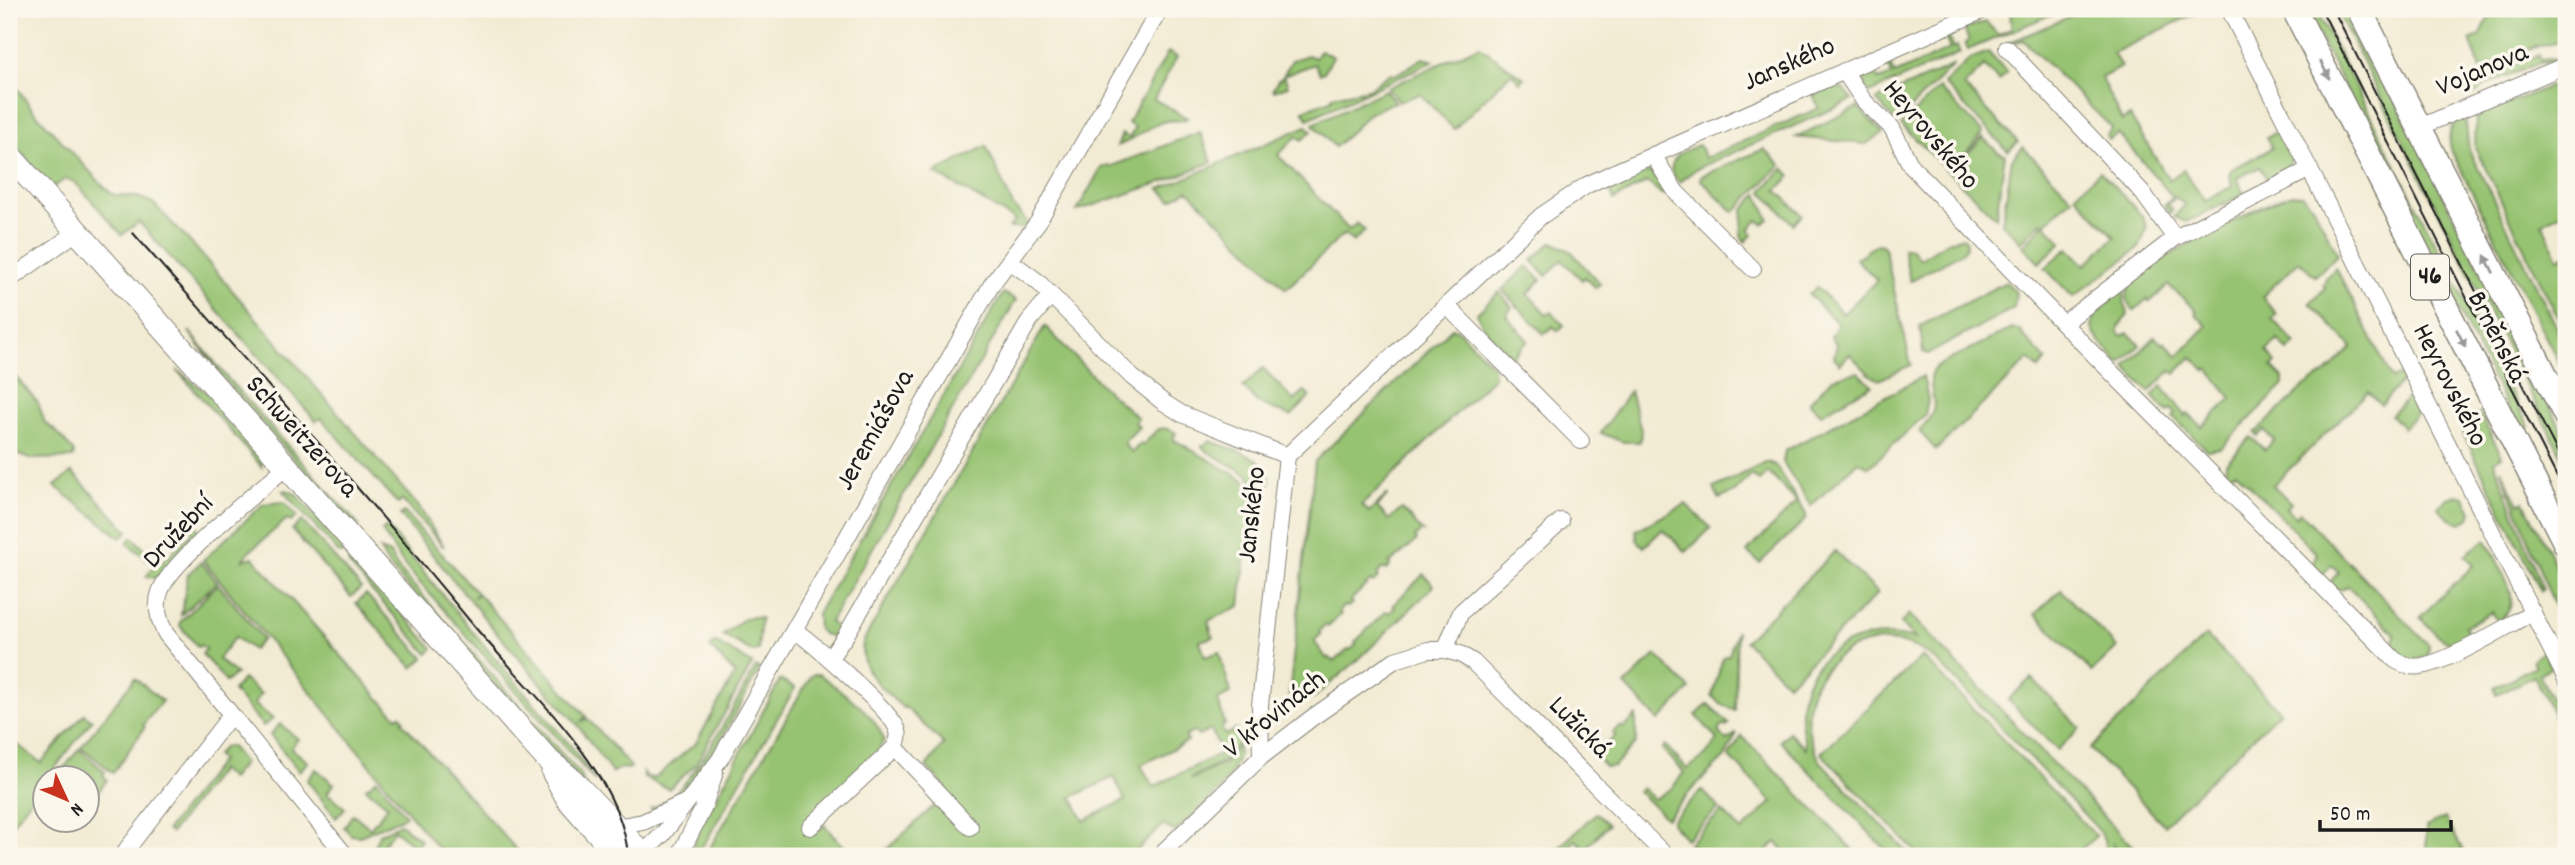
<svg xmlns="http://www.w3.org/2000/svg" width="2575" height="865" font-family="Dekko,sans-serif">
<rect width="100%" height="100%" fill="#fbf7ec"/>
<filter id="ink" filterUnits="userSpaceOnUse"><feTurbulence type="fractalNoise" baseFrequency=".0143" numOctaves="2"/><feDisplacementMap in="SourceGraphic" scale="14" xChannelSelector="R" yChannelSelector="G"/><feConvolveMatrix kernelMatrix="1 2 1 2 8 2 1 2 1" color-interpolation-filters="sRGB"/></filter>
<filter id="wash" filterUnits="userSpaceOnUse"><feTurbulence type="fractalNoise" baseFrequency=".00686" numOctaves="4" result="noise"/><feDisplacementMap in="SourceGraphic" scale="28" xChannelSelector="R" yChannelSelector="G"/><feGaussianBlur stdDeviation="1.57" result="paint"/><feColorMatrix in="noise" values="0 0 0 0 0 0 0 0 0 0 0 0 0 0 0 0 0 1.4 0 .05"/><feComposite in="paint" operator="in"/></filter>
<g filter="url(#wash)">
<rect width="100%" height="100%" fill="#f2ebd3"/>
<!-- green -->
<path fill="#96c371" stroke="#597046" stroke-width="2" fill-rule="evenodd" d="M2013,9H2064L1968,50L1965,43L1969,41L1964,29L1986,22L1998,35L2012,28L2010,14Z
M2087,9H2204L2113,53L2121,67L2101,78L2122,121L2130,116L2169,180L2183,170L2205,201L2232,187L2229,173L2232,169L2272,148L2266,137L2279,131L2283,133L2293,156L2287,168L2268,181L2260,167L2237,178L2244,194L2187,222L2174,217L2185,205L2176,197L2168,204L2173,210L2170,213L2164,206L2173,197L2118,133L2109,140L2106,136L2112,128L2023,40L2008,45V43Z
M2305,9H2316L2529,427L2520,432Z
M2336,9H2349L2566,438V464Z
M2492,9H2566V39L2538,46L2481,69L2470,40L2481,35Z
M1948,36L1954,48L1957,46L1960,53L1869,93L1864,87L1865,76L1873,69L1879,80L1892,75L1887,63L1890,62L1895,74L1950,49L1945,38Z
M1479,46L1524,78L1520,82L1511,73L1454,129L1420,94L1400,101L1387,88Z
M1320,50L1333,57L1324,72L1320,74L1315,64L1284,75L1288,86L1274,91L1273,89L1278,80L1282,78L1292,60L1308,55L1315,58Z
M1168,52L1177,57L1154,99L1187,118C1180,123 1174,119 1166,121C1147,126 1135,140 1117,146L1122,134L1129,138L1135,128L1128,123Z
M1988,52L2007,73L1999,81L1984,66L1964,86L2018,142L2008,151L1944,84L1970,59Z
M2538,55L2540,60L2561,58L2549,63H2540L2486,84L2477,93L2468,97L2465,89L2470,83Z
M1423,58L1434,61L1308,119L1303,110L1331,100L1333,96L1368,89L1391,73L1395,75Z
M1954,65L1896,122L1876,100Z
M2566,74V211L2542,223L2558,258L2566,255V334L2475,147L2476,119L2473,112L2486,106L2493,109L2562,82Z
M10,78L33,110L105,188L114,195L138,197L153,203L194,246L419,507L444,547L402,500L398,504L321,418L316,421L139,222L122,235L75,182L66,179L53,187L9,140Z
M1831,87L1843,89L1853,100L1696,169L1679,182L1671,171C1673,153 1684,151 1699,145L1705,158L1819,108L1813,95Z
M1939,88L1983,133L1966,153H1968L1983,138L1998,152L2005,155L1996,218L1901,125Z
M1385,90L1396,102C1386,104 1380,110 1370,113L1335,147L1313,124Z
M1858,107L1883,133L1866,144L1796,137Z
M2465,115L2469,150L2566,346V377L2452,152C2446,135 2450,123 2465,115Z
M1307,126L1312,131L1302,140L1297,136L1278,155L1349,230L1357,223L1365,231L1353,242L1344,234L1286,289L1188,190L1171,200L1160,189Z
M1200,132L1212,162L1165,181L1077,211L1101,168L1108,165L1109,167Z
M986,146L1013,206L1029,224L1022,228H1009L1015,220L935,173Z
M2023,147L2072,198L2045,224L2062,242L2039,263L2023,246L2044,224L2041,222L2021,242L2002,223L2012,159Z
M1764,149L1781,165L1734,212L1700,179L1701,176Z
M1784,168L1791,176L1777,190L1802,215L1793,224L1762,191Z
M2100,171L2142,216L2147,228L2139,248L2073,297L2045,268L2068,248L2085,265L2115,237L2075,195Z
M1639,172L1651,173L1668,194H1661L1647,182L1614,200L1608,186Z
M1758,194L1769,219L1763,224L1758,220L1749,229L1753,234L1745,242L1741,236L1743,210Z
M2292,194L2303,195L2314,208L2338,254L2315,276L2299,261L2262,297L2277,314L2272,319L2296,344L2288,351L2278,340L2267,351L2276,363L2272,367L2283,378V386L2221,448L2207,450L2173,417L2176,414L2171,409L2168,412L2152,396L2162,386L2186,416L2188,414L2202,427L2232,398L2208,369L2206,371L2192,357L2175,374L2171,371L2149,392L2125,367L2155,337L2162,344L2164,342L2178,356L2207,326L2195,313L2197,311L2168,285L2150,302L2147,299L2134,311C2127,305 2125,296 2129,287C2139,266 2265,203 2292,194Z
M1963,237L1967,241L1966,247L1961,253L1910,281L1903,248H1911L1920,259L1949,241Z
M1552,242L1571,251L1600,284L1596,288L1585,277L1582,280L1562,260L1546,276L1532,260Z
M1877,244L1882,245L1885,250L1911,365L1879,380L1870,375L1850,354L1840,364L1834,357L1837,344L1831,337L1838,324L1809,294L1817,287L1843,314L1877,280L1856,259Z
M1527,266L1541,280L1528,294L1547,315L1551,312L1564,325L1558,331L1553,326L1544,334L1502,290Z
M2336,268L2392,379L2403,374L2404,379L2381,405L2368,392L2273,485L2291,503L2287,508L2295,517L2300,512L2429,645L2428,655C2415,664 2403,658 2391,649L2395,634L2348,586L2337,590L2330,582L2339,572L2331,565L2323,574L2312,564L2317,554L2236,471L2225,476L2226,463L2251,437L2265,450L2274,440L2264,430L2258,436L2255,433L2305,386L2325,374L2352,347L2310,303L2325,288L2323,284L2326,281L2325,278Z
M2006,282L2016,292L2014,308L1928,354L1923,352L1920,326Z
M1499,292L1512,307L1506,315L1528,341L1512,357C1499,343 1482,331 1477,313Z
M2120,292H2124V304L2128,315L2118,327V332L2122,336L2128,333L2140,345L2120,364C2087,327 2079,327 2120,292Z
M1003,293L1016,300L830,622L841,632L835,637L823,634L818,629L817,614Z
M1045,326L1104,388L1138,418L1135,422L1139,427L1125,441V445L1132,452L1141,443L1143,445C1156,432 1158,422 1176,433L1173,439L1246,481L1251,488L1252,498L1240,606L1208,621L1213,637L1200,641L1205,657L1219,652L1231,693L1218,700L1225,725L1221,727L1225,735L1236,730L1239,742L1225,760L1191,778L1192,779L1225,763L1239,744C1241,780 1198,809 1175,832L1163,825L1131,856H880L939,801L940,781L926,766L944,744L905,707L903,708C884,690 855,669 864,640ZM1211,730L1222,753L1153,787L1141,765L1188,741L1185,736L1195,731L1198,736ZM1114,777L1125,800L1084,821L1072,797Z
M1452,328L1460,332L1493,366L1494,377L1362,505L1369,512L1388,494L1377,507L1389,520L1402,509L1424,533L1422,531L1415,537L1417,540L1389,564L1390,566L1386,570L1383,568L1377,574L1379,577L1373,583L1370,581L1350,601L1352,603L1348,607L1345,605L1339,611L1341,614L1328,627L1325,625L1319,631L1321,634L1314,641L1327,659L1329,657L1334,662L1348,649L1350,650L1356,645L1355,642L1386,611L1389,613L1395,607L1393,605L1424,574L1434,586L1358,660L1313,698L1289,695L1315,461Z
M2012,328L2022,331L2021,333L2046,360L2039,369L2029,359L1936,450L1919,431C1947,401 1926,401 1932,371L1937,366Z
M189,331L230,381L360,527L345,517L223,379Z
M1263,368L1294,401L1304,391L1310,397L1291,416L1258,403L1243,387Z
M9,369L38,403L45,423L56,431L74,452L73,458L30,459L9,451Z
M177,370L207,393L261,453L262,467Z
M1858,372L1872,385L1821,414L1809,402L1833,378Z
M1923,376L1928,400L1925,415L1869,467L1858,461L1811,506L1783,462L1785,451Z
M1630,391L1641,430L1640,442H1623L1601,433Z
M2410,395L2417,399L2419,408L2415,416L2403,428L2391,415Z
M2480,414L2502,456L2494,461L2543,589L2541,591L2460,427Z
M1210,441C1230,449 1275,457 1269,486L1264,489H1259L1248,475L1205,450L1202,446Z
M1767,462L1775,465L1806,514L1805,520L1760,563L1747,552L1797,502L1768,472L1759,481L1751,475L1735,492L1719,499L1714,488Z
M2501,469L2519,504L2524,502L2566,586V609L2555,608Z
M72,472L128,531L121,538L55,486Z
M287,490L296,494L345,551L342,554L338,552L283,491Z
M2457,495L2464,497L2472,511L2470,518L2461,523L2450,519L2438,507L2448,498Z
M284,502L297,516L291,522L287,519L249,552L243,560L253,557L385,705L397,717L400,715L404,720L402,722L522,856H448L436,846L203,560L263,504Z
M1686,504L1711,528L1686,552L1663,529L1644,547L1637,540L1636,530Z
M404,512L477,593L473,598L478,594L586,716L580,723L587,718L631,767L628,769L621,768L612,773L577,724L496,632L400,515Z
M193,517C196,522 199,527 197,534C195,540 163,571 156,578L146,577L155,565L127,543L133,537L159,565L192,533L189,519Z
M302,521L361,588L351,597L292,530Z
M387,527L482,643L572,747L596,782L404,565L382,531Z
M2485,540C2491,547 2495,556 2499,565C2509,584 2521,607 2498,621L2492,612L2465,626L2470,636L2450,643L2436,634L2420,617L2474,565L2465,555Z
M380,550L390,554L397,567L580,774L586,788L389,566Z
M1835,551L1878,593L1788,684L1745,641Z
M352,557L433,648L428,654L349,565L348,561Z
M201,562L217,582L181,615L188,574Z
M218,584L263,639L253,650L235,637L218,659L236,674L226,682L202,654L206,649L200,645L198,647L180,626V622Z
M2061,590L2117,648L2092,672L2035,614Z
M366,594L424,658L413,668L356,603Z
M1909,614L2136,850L2131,856H2125L2113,844L2115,856H2108L2104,840L2097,828L1941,665C1872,599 1771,681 1821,762L1911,856H1892L1780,741L1789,732L1806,749C1803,732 1799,717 1802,701C1810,647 1868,626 1915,639L1901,623Z
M751,617L761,618L758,651L753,652L723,635L745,618Z
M1737,630L1735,710L1720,704L1712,696L1723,657L1729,655Z
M2206,635L2280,711L2164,825L2090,749Z
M715,642L752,664L696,764L669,789L644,778L643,772L647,777L655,778L696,743L735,674L710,647Z
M2543,651L2551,667L2539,674L2566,728V739L2534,676L2497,694L2494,688L2535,666L2532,660Z
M1656,655L1690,689L1659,721L1625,685Z
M1922,656L2096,836L2074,856H1920L1821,753Z
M756,667L760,669C730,720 706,784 652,813L651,809C693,794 733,705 756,667Z
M814,674H819C842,693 874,711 884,740L876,755L804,824L814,834L824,825L853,856H705L811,676Z
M135,678L162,701L143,725L145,727L113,773L81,747Z
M2031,678L2080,728L2057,750L2008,700Z
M243,679L261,694L254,704L273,719L263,726L233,691Z
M780,680L795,688L706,841L699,850L692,848L702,824Z
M1708,704L1729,724L1726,727L1722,725L1718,732L1727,740L1737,733L1725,757L1694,787L1667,818L1665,817L1638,791L1642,788L1654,799L1672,788L1684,772L1662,749L1665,745L1687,769L1705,756L1718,740L1696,715Z
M84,714L92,720L9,828V738L41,763Z
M1636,716V743L1614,766L1606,767L1583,744L1591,737L1603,748L1615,736L1612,733L1620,726L1623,728Z
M280,724L298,739L291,748L308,762L299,771L270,735Z
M1742,736L1859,856H1790L1776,842L1762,856H1702L1689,843L1722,811L1742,831L1772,802L1729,756Z
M224,747H231L244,763L231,779L220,770L171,833L167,830L221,760L216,755Z
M79,749L105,772L103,775L107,780L88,805V778L57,777Z
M316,769L334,784L327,793L345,808L336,818L307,780Z
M377,779L406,816L360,836L351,835L344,827L353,814L370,828L388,806L366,788Z
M1702,790L1719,808L1686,839L1671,823L1672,820Z
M1596,813L1608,825L1585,849L1576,840L1559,856H1550Z
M2445,818L2466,856H2426V827Z
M400,824L421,840L416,847L394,830L377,852L381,856H371L379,834Z"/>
</g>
<g filter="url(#ink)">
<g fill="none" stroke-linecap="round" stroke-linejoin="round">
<defs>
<path id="street" d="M2229,9L2566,679
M2007,48L2142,192L2175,238
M1844,71L1864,101L1892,128L1911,166L2042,302L2395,660C2404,665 2411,668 2422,666C2453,660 2503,628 2533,612
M2420,127L2566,65
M1653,155L1676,192L1753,269
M1010,261L1037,281L1132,377L1163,402L1182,414L1287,456
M9,280L77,232
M1447,306L1581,441
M2064,323L2175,238L2310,169
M286,467C259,491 169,562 160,592C155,606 159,622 166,634L346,856
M795,630C814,645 893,711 898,731C900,738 897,742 895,747L810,827
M1445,650L1461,612L1561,521
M830,658L846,635L1030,320L1051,295
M895,747L970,827
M1261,757L1260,705L1287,456L1541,216L1587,185L1617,171L1986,9
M616,827L643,822L682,804
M124,856L127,849L231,715
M640,856L663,834L720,759L992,284L1038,222L1160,9
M679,856L703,809L715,772
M1159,856L1261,757L1313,717L1395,660L1428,650H1445L1460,654L1473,662L1666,856"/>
<path id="secondary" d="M9,155L548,760L571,779L644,856
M553,772L568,799L618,856"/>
<path id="primary" d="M2294,9L2566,544
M2359,9L2566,416"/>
</defs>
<!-- street casing -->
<use href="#street" stroke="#878478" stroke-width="18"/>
<!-- secondary casing -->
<use href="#secondary" stroke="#878478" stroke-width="25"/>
<!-- primary casing -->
<use href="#primary" stroke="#878478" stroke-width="27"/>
<!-- street -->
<use href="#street" stroke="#fff" stroke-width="16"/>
<!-- secondary -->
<use href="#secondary" stroke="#fff" stroke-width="23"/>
<!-- primary -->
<use href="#primary" stroke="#fff" stroke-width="24"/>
<!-- tram -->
<path stroke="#1c1c1c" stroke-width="2" d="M2321,9L2566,495
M2333,9L2566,469
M133,233C248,363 364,492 474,626C526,689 622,772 628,856"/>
</g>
<!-- one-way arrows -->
<defs><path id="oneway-solid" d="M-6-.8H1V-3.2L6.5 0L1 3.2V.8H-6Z" transform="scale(1.75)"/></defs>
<g fill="#999">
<use href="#oneway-solid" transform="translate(2325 70) rotate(63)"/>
<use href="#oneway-solid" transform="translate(2489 264) rotate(-117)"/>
<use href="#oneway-solid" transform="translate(2461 338) rotate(63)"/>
</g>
</g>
<g text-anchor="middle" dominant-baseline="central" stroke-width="7" stroke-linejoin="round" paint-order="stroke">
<!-- shield labels -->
<rect fill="#fbf7ec" stroke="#5f5e5a" stroke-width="2" x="2411" y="254.5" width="38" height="45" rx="5"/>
<g font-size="26" font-weight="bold" fill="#1c1c1c">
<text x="2430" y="277">46</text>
</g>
<!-- street labels -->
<g font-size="28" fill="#1c1c1c" stroke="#fbf7ec">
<text transform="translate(1790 66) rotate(-24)">Janského</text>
<text transform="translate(2483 72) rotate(-23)">Vojanova</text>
<text transform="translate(1929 136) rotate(50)">Heyrovského</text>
<text transform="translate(2495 338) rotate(63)">Brněnská</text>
<text transform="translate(2448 386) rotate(63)">Heyrovského</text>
<text transform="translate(877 431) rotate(-61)">Jeremiášova</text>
<text transform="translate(300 438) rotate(48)">Schweitzerova</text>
<text transform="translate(1254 515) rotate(-84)">Janského</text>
<text transform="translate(180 533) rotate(-47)">Družební</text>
<text transform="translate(1276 716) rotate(-39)">V křovinách</text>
<text transform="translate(1578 729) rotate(45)">Lužická</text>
</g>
</g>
<!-- margin -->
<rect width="2575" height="865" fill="none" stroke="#fbf7ec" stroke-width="35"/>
<!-- north arrow -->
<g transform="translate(66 799) rotate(134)"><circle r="33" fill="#fbf7ec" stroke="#a29f99" stroke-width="2"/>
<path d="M0-5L12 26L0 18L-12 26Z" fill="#c8321e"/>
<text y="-10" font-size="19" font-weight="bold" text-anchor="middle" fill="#1c1c1c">N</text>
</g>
<!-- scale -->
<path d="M2320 820v10h131v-10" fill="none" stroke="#1c1c1c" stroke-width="3.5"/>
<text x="2330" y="820" font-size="21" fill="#1c1c1c" stroke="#fbf7ec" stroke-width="5" paint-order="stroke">50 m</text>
</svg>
